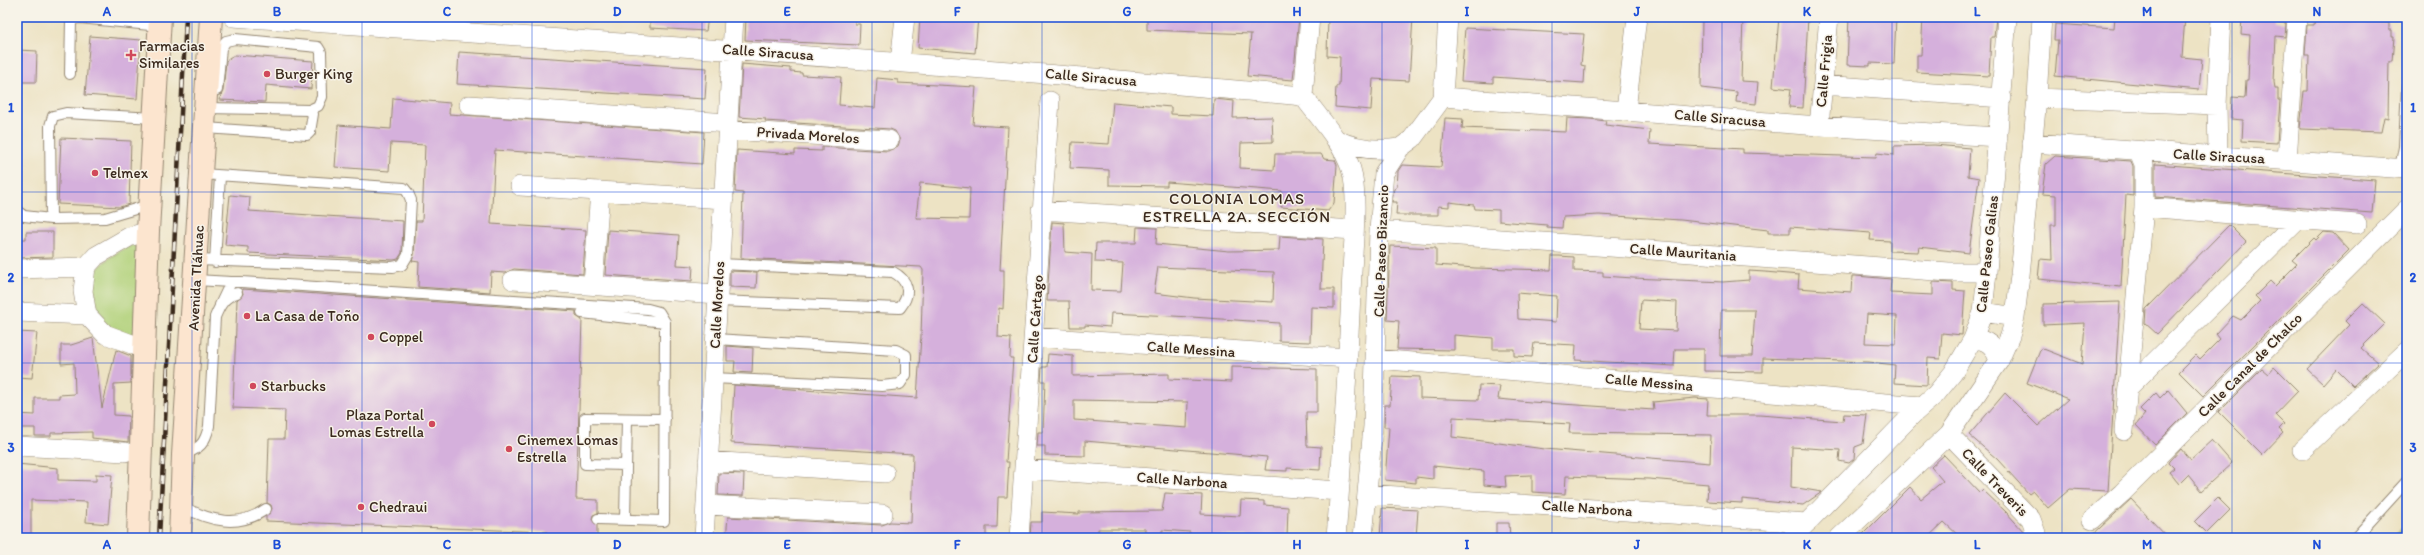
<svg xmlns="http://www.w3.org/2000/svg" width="2424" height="555" font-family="Itim,sans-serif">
<rect width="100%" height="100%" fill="#f7f3e8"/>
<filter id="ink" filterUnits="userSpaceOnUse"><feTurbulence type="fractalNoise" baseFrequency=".025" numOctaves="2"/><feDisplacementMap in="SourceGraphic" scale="8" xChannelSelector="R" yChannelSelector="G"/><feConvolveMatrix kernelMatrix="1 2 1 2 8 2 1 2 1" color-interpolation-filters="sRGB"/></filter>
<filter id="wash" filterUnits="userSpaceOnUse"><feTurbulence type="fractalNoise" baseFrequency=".012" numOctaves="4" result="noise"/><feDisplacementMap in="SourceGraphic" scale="16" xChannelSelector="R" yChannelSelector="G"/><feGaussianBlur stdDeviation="0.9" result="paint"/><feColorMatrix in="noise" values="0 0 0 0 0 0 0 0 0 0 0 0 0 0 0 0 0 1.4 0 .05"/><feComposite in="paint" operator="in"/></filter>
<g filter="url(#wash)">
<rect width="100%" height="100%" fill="#ede3c4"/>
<!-- green -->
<path fill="#b1d179" stroke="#767e4c" d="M143,240L137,339C99,332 97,315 87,283C101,260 119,250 143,240Z
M2407,523V538H2391Z"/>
<g id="blocks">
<!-- building -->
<path fill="#d5b0dc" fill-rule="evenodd" d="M650,17H708L706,31L650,28Z
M746,17L855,18V24H860L859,45L745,40Z
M920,17H978L975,53L918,48Z
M1147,17H1299L1293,80L1247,76L1251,34L1147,30Z
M1328,17H1413L1409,81L1373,79L1371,110L1335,107L1336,86H1339L1340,57L1327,56Z
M1702,17H1743L1741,81L1758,82L1756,104L1736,102L1737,92L1701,88Z
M1779,17H1808L1803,108L1789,107L1791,89L1773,87Z
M1849,17H1896L1894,64L1870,63V66L1847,65Z
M1923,17H1996L1994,37H1991L1989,76L1917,72V55H1921Z
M2115,17H2185L2182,57L2202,59L2199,90L2055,76L2058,40H2054L2055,24L2114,28Z
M2242,17H2274V22L2286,23L2285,37L2276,36L2274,82L2275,88H2278V100H2280L2277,143L2242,141L2243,120L2231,119L2232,97L2245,98L2246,80H2248L2250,35L2241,34Z
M2315,18L2389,23V30H2392V37H2394L2392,61H2389L2388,118L2384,117L2381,132L2300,129L2304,91H2308L2309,55H2305L2307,25H2314Z
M1465,28L1584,34L1581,65L1585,66L1584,83L1493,77V83L1461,81Z
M90,36L141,40L137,99L85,95Z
M18,50L37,51L36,82H17Z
M459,52L707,68L705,99L457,84Z
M235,55L313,61L311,89L266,85L265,102L219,100L223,91L226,61Z
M742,64L791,68V72L802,73V75L841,77L839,105L875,108L877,78L898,80V83L976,87L973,125L1008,127L1000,270H1004V286L1003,309L999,308L998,337L1011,338L1010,358H1013L1006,462H1009L1007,497H998L997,527H986V538H726L728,517L882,525L890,522L911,523L913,454L731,443L734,385L917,398L921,336L923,270L921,267L741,258L743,193L735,192L737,150L795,154V150L822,151V147L888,151L898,146L900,140L895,131L890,129L765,121L766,119L739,117ZM920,183L970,188L969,219L916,218Z
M393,98L450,103L449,114L704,132L702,164L495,150L491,224L586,230L583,274L514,269L505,273L491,272L490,292L418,287L419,262L412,261L414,255L416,221H422L425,145L391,143L389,171L335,167L338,125L391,129Z
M1214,99L1234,101L1233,118L1272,117L1273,142L1241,143L1240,168L1274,170L1275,154H1321L1324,159L1335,160L1337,165L1334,203L1328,211L1281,207L1282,191L1167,182V186L1109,185V170L1070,168L1072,142L1109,144L1113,102L1171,107V114L1213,116Z
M1445,118L1463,119L1462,128L1566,132L1567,118L1590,119L1606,121L1605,125L1650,130L1649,144L1743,149V153L1876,157L1877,153L1894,155V146L1934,145L1970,148L1968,176L1979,178L1969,253L1919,247L1918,252L1890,251V241L1870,240L1871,233L1790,227V233H1768V230L1681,220L1599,215L1563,217L1562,228L1547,227V225L1499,221V210L1475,209L1474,205L1449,202V207L1438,206V215H1396L1397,202H1392L1394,189L1397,187L1398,171L1402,165L1441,167Z
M61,138L131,141L129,204L120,207L58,204Z
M2055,156L2131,161L2133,166V196L2126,195L2121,287L2038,279L2040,259L2052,260L2051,225H2056V195L2042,194L2046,164Z
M2155,164L2375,180L2372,213L2155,197Z
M230,195L250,197L249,211L403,221L402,253L398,259L394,260L248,253V247L225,245Z
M1052,222L1064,223L1065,252L1092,254L1091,290L1121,291L1123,263L1095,262L1096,243H1136L1137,227L1157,228L1156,244L1229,251L1279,250L1280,236L1323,239L1321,289H1334V308L1311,307L1310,342L1279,341V323L1192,317L1111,313L1110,327L1085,325V327H1070L1069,301H1047ZM1158,267L1274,272L1273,302L1194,298L1154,293Z
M2229,225L2246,242L2157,334L2145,323L2146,309Z
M608,230L679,235L677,265L693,266L692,281L605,275Z
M26,232H53V257L17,258V239H26Z
M2324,232L2333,233L2349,250L2203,396L2179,372L2196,355L2200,359L2220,339L2216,334L2233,316L2241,320L2260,301L2255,296L2270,281L2275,286L2297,264L2292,260L2314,238L2316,240Z
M1390,246L1436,248V265L1475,268L1551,270L1552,256H1559L1574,257V271L1603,272V276L1633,278L1723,282L1749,280V271L1765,272L1799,275L1798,288L1851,292L1852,276H1856L1891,279L1890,293L1933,295V282L1953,283V290L1965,291L1962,335L1942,333L1940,359L1928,358L1927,385L1894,383L1895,365L1869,362L1763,358V372L1704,371V349H1675L1674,366L1575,360L1576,345L1534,343L1532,357L1514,356V349H1493V338L1454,335V350L1397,349L1399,321L1387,320ZM1517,293L1557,296L1556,322L1518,319ZM1641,300L1677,302L1676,331L1639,329ZM1721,310H1755L1752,356H1720ZM1867,314L1897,316L1896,344L1865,343Z
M730,271L757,272L756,288L730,287Z
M242,289L576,311V316L582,320L576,499L598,500V513L593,515L592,519L597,525V538H547V532L266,521V516L272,509L271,505L267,503L269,439H284L285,410L233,408L237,300L243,294Z
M2120,302L2108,491L2070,489L2048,508L2033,491L2029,494L1997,459L1969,435L2005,393L2038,426L2068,399L2027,383L2041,348L2082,364L2085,323L2043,325V304Z
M2363,303L2385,324L2361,348L2378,363L2353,386L2336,369L2323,384L2307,369L2349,325L2345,321Z
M17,332L37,333L32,378L17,377Z
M93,338L102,408L116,350L131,356V383L114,384V415L129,416L128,442L92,438V432L51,433V436H35V428H17V414L35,415V398H59V395L75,394L74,363L61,364V345H71Z
M727,346L753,348L752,373L734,372L735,361H727Z
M1048,354L1073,356V376L1169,374V379L1231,382V367L1317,369V412H1306L1307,446L1321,447L1320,470L1287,468V471L1265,470L1267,457L1085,441V456L1045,455V446H1037L1038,432H1043L1045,381H1041L1042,367H1047ZM1074,400L1188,402L1187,428L1074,420Z
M2274,367L2298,391L2275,415L2284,424L2279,429L2283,433L2262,455L2219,412L2262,369L2268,374Z
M1392,376L1420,377V398L1478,400L1479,385L1500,386L1498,399L1531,402L1654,410L1653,402L1695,398L1708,399L1707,415H1759L1843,421L1844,414L1867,415L1863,444L1855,447L1854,459L1849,463L1839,461L1840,450L1792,447L1791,487L1822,492L1803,505L1742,499V503L1707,501L1708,484L1649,479L1566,476L1565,494L1532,492V475L1505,476L1506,487L1484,485V471L1433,466V479L1416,477V483L1385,480L1389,427H1384L1385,405H1390ZM1453,417L1570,424L1569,433L1711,435L1710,463L1545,449L1452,437Z
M2168,390L2187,413L2155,445L2136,425L2145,414L2140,409L2156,393L2160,398Z
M2212,440L2232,463L2201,491L2188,475L2179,484L2169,472L2174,468L2169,463L2170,461L2181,449L2190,460Z
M1944,455L1980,493L1983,490L2006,512L2024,532V538H1961L1944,522L1927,538H1859L1910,487L1921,499L1943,481L1931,467Z
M17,464L58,468V480L96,481V474L112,475L108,524L86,522L87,502L31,500V538H17Z
M719,473L744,474L743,496L718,495Z
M1165,493L1202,495L1201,514L1240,516L1241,500L1264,501V505L1288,507L1287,538L1209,535V538H1190V532L1162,530V538H1145V529H1098V538L1030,537L1031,522H1042V512L1079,514V512L1162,511Z
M2218,498L2230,510L2207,533L2195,521Z
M2131,499L2168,538H2089L2101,527Z
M1382,508L1418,510L1416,538H1380Z
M1496,523H1509L1510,538H1496Z"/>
</g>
</g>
<g filter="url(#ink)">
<use href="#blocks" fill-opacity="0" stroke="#948671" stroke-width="1"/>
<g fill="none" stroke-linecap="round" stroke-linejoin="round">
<defs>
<path id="service" d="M70,74L71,20L80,18L160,26
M217,90L221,48L226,41L235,39L318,47L321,52L322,97L318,106L309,110
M205,128L307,135L310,132L313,114L309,110L206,108
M2400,168L2404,147L2407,86
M17,211L24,216L51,219L50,126L53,116L66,113L154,118
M51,219L105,218L149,205
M197,260L393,267L402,265L408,255L411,200L408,193L404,188L202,174
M215,262L220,176
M196,280L231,282
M718,301L900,308C912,293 908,280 893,272L720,264
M220,305L231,282H241L648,309L659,312L665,322
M582,313L665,322L664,521L598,519
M713,378L882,386L900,384L906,375V355L896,350L715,339
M183,455C200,448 205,444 209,426L215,317C220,305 224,297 237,293
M626,465L585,464V418L665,419
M181,506C210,521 238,529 266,509
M625,520L627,419
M2355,538L2407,481"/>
<path id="minor" d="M233,17C590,41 947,63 1303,96
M900,63L905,17
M1823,85L2002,98
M1303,96C1320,119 1342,142 1351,169C1359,194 1353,245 1352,272C1348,361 1343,449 1336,538
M1303,96L1310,17
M1443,97L1819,126L1998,137
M2037,98L2217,105
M469,105L728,123
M1626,110L1637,17
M1819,126L1829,17
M728,130L889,140
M1335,139C1355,149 1378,151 1400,148
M2032,143L2407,169
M2139,152L2144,164V207
M2218,155L2217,105L2221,17
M2287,160L2297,17
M520,186L724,199
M1041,210L1354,230
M1379,230L1949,272H1987
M17,269L86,267
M513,280L718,294
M593,285L600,191
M17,312L87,315
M1983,312L2015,317
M1034,337L1348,358
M1973,339C1989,340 1994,346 1999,361
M145,349L105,334L87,315L83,291L86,267L96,256L129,237L148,231
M1377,359L1921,406
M2128,388L2299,219
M2124,431L2144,207L2357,224
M1949,434L2031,519L2036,533L2035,538
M17,446L125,452
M2302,450L2407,351
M708,461L885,473
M1024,469L1339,491
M1367,494L1807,523
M706,505L883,514
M2092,520L2122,493L2407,209
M704,538L734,17
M1019,538L1050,101
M1363,538L1373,426L1379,230L1384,173L1400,148L1412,139L1443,97L1448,17
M1792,538L1912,415L1936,394L1953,373L1973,339L1983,312L1987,272L2007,17
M1839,538L1949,434L1999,361L2010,336L2015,317L2020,275L2037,98L2042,17"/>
<path id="secondary" d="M138,538L148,231L160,17
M180,538L183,455L211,17"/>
</defs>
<!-- service casing -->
<use href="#service" stroke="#948671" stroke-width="12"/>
<!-- minor casing -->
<use href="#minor" stroke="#948671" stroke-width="20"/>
<!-- secondary casing -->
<use href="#secondary" stroke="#948671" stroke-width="24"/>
<!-- path -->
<path stroke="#948671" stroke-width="2.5" stroke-dasharray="3 3" stroke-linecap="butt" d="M2072,538L2080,531"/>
<!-- service -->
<use href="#service" stroke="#fff" stroke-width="10"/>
<!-- minor -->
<use href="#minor" stroke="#fff" stroke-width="19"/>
<!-- secondary -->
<use href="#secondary" stroke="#fce5cf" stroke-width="22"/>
<defs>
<path id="rail" d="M159,538L186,17"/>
</defs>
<!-- rail casing -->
<use href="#rail" stroke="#3b2a1e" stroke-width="4.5"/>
<!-- rail -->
<use href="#rail" stroke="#f7f3e8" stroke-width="3" stroke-dasharray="9" stroke-linecap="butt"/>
</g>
</g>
<!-- grid -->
<path fill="none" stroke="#1d4ed8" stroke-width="1" stroke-opacity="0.55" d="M192,17V538M362,17V538M532,17V538M702,17V538M872,17V538M1042,17V538M1212,17V538M1382,17V538M1552,17V538M1722,17V538M1892,17V538M2062,17V538M2232,17V538M17,192H2407M17,363H2407"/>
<!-- markers -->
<g fill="#d1495b" stroke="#f7f3e8" stroke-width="1.5">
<path d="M129 49h4v4h4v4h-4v4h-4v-4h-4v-4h4z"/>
<circle cx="267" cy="74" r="4"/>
<circle cx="95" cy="173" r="4"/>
<circle cx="247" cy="316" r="4"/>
<circle cx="371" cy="337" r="4"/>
<circle cx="253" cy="386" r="4"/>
<circle cx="432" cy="424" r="4"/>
<circle cx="509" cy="449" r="4"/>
<circle cx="361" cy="507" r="4"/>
</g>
<g text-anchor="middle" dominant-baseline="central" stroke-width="3" stroke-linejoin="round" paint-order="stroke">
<!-- poi labels -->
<g font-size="15" fill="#3b2a1e" stroke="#f7f3e8" text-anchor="start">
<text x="139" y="46">Farmacias<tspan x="139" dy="17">Similares</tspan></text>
<text x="275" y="74">Burger King</text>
<text x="103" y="173">Telmex</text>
<text x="255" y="316">La Casa de Toño</text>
<text x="379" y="337">Coppel</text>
<text x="261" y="386">Starbucks</text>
<text x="424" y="415" text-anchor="end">Plaza Portal<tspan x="424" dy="17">Lomas Estrella</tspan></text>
<text x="517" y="440">Cinemex Lomas<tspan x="517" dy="17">Estrella</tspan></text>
<text x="369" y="507">Chedraui</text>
</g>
<!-- street labels -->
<g font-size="15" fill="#3b2a1e" stroke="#f7f3e8">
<text transform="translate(768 52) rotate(4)">Calle Siracusa</text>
<text transform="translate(1824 71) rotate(-85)">Calle Frigia</text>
<text transform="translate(1091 77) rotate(5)">Calle Siracusa</text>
<text transform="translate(1720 118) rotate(5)">Calle Siracusa</text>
<text transform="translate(808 135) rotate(4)">Privada Morelos</text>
<text transform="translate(2219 156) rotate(3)">Calle Siracusa</text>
<text transform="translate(1381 251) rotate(-88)">Calle Paseo Bizancio</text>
<text transform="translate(1683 252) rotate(4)">Calle Mauritania</text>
<text transform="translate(1987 254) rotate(-84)">Calle Paseo Galias</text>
<text transform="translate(196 278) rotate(-87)">Avenida Tláhuac</text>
<text transform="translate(717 305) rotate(-87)">Calle Morelos</text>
<text transform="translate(1035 319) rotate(-86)">Calle Cártago</text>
<text transform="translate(1191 349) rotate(4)">Calle Messina</text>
<text transform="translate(2250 365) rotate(-45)">Calle Canal de Chalco</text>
<text transform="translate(1649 382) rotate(5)">Calle Messina</text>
<text transform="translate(1182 480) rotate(4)">Calle Narbona</text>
<text transform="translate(1995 482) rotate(46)">Calle Treveris</text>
<text transform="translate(1587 508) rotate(4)">Calle Narbona</text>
</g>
<!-- neighbourhood labels -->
<g font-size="16" letter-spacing="1" fill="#3b2a1e" stroke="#f7f3e8">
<text x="1237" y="198">COLONIA LOMAS<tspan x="1237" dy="18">ESTRELLA 2A. SECCIÓN</tspan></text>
</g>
</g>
<!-- margin -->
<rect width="2424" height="555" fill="none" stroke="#f7f3e8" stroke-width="44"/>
<rect x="22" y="22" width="2380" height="511" fill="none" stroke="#1d4ed8" stroke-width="1.5"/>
<g font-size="13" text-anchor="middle" font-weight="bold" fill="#1d4ed8">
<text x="107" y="16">A</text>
<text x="277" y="16">B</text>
<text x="447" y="16">C</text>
<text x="617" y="16">D</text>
<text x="787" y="16">E</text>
<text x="957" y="16">F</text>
<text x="1127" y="16">G</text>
<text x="1297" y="16">H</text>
<text x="1467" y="16">I</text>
<text x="1637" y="16">J</text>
<text x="1807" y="16">K</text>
<text x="1977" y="16">L</text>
<text x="2147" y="16">M</text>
<text x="2317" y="16">N</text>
<text x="11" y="112">1</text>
<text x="2413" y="112">1</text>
<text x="11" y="282">2</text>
<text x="2413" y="282">2</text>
<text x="11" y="452">3</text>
<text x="2413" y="452">3</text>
<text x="107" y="549">A</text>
<text x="277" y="549">B</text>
<text x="447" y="549">C</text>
<text x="617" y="549">D</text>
<text x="787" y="549">E</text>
<text x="957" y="549">F</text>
<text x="1127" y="549">G</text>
<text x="1297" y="549">H</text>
<text x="1467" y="549">I</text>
<text x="1637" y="549">J</text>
<text x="1807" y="549">K</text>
<text x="1977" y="549">L</text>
<text x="2147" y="549">M</text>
<text x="2317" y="549">N</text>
</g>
</svg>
